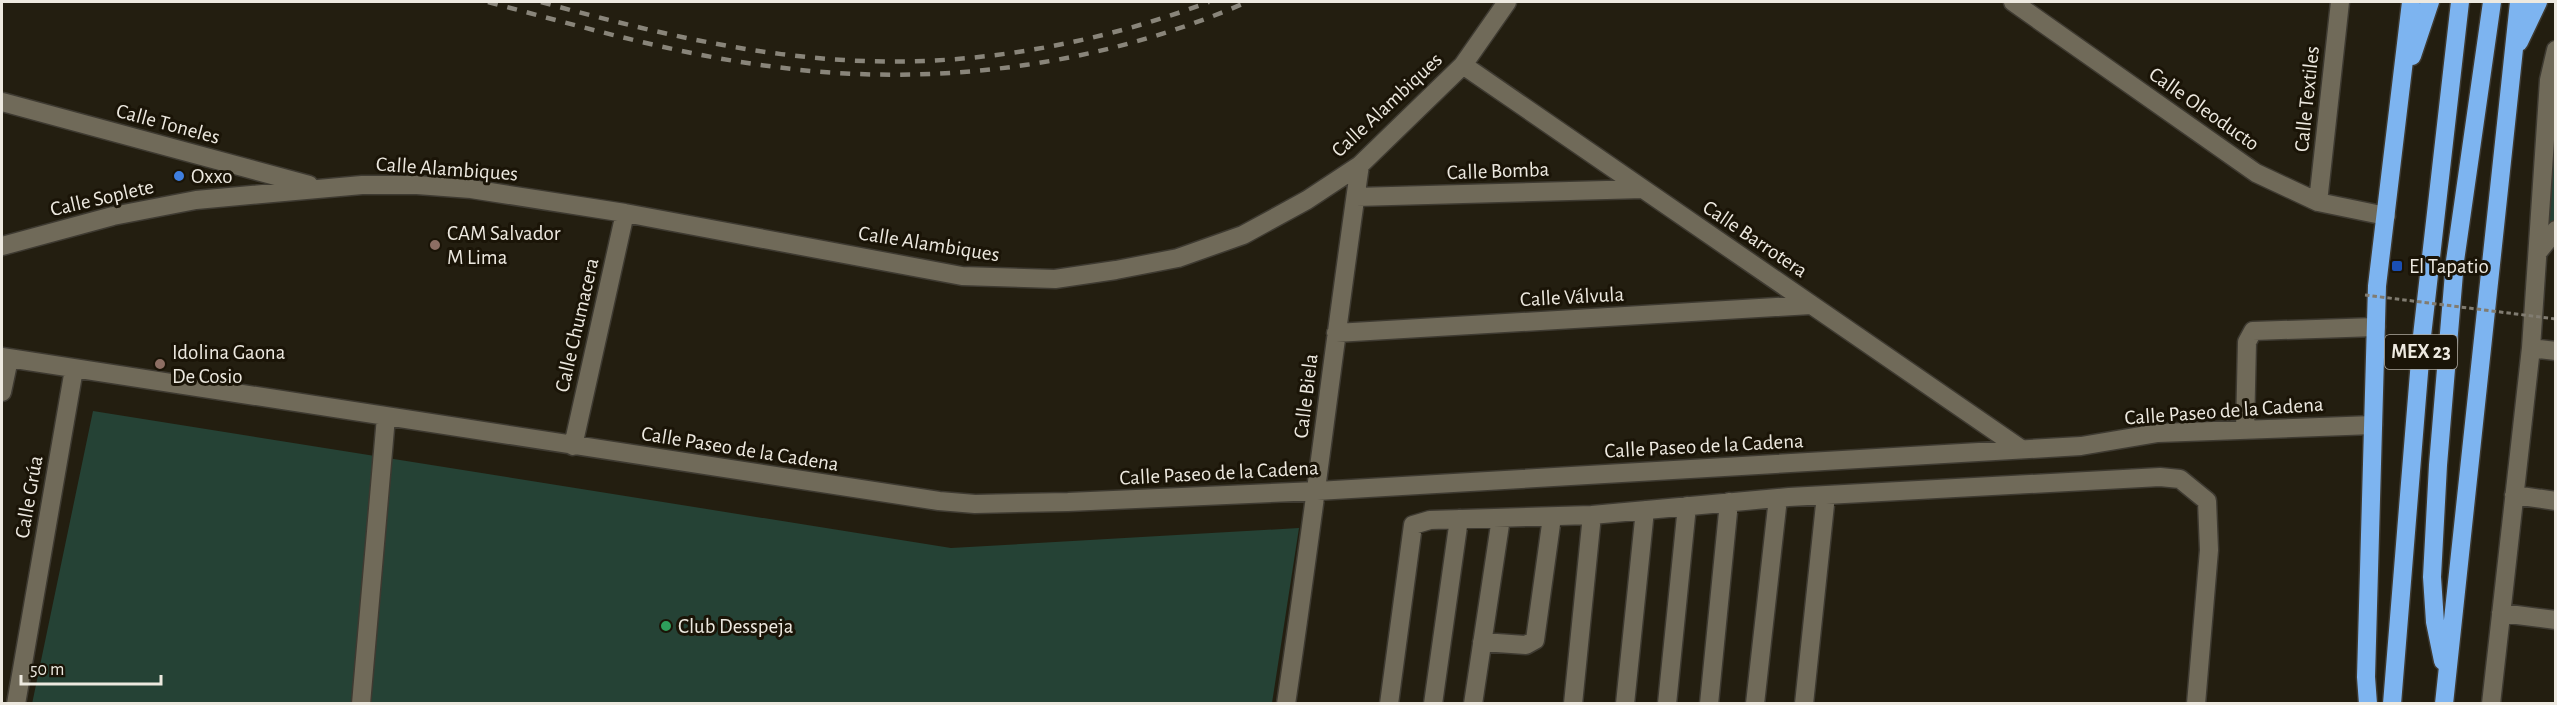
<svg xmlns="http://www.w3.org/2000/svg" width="2557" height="705" font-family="'Alegreya Sans',sans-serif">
<rect width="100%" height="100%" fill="#231e10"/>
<!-- green -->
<path fill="#254235" d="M2556,66L2555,231L2539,240Z
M93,411L951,548L1299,528L1272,703L32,704Z"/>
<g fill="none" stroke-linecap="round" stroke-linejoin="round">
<defs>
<path id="minor" d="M2013,2L2256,173L2318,202L2386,216
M1463,65L2021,449
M2,102L309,185
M1356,197L1643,189
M2318,202L2340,2
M2,246L113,216L196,200L362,185H417L471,189L625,213L962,276L1055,279L1116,270L1178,258L1243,235L1307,200L1360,165L1463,65L1507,2
M2538,252L2556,230
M1336,333L1811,305
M2531,348L2556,351
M2,357L939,501L975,504L1068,502L1317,491L2081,446L2158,433L2373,425
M2,392L9,359
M2245,430L2247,342L2253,331L2376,327
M573,446L625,213
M2514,495L2556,501
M1592,515L1789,497L2160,477L2180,479L2207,501L2209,550L2196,704
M2501,613L2556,620
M1482,642L1526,645L1535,640L1552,517
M16,704L74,369
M361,704L386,417
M1286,704C1313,524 1334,344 1360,165
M1389,704L1413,525L1430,520L1592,515L1573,704
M1433,704L1459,519
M1473,704L1501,518
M1625,704L1645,510
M1667,704L1687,506
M1709,704L1729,502
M1755,704L1778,498
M1804,704L1826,495
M2491,704L2531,348L2549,80L2556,50"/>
<path id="highway" d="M2519,42L2538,2
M2412,56L2430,2
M2443,661L2435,622L2432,577L2438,465L2455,261L2492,2
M2368,704L2366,677L2377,286L2411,2
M2392,704L2422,336L2460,2
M2444,704L2519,2"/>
</defs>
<!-- minor casing -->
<use href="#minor" stroke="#3e3a31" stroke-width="21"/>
<!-- highway casing -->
<use href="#highway" stroke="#3e3a31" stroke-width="21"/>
<!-- minor -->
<use href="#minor" stroke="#706a59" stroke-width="18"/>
<!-- highway -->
<use href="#highway" stroke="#7db4f0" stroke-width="18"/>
<!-- rail -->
<path stroke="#89857a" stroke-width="4.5" stroke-dasharray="10 10" stroke-linecap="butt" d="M488,2C583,27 678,55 776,67C933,88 1101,66 1247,2
M541,2C640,29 741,54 844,60C967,68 1094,45 1209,2"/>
<!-- path-bridge -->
<path stroke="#817c71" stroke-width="3" stroke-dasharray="4.5 3" stroke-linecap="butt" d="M2365,295L2556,319"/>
</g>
<!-- markers -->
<circle fill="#3f7fe0" stroke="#1a1407" stroke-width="2" cx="179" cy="176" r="6"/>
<g fill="#8d6e63" stroke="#1a1407" stroke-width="2">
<circle cx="435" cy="245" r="6"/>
<circle cx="160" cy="364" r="6"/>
</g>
<rect fill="#1a4fb4" stroke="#1a1407" stroke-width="2" x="2391" y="260" width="12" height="12" rx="3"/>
<circle fill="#2e9e5b" stroke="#1a1407" stroke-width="2" cx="666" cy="626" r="6"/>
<g text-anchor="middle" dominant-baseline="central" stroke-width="6" stroke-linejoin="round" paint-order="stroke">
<!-- shield labels -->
<rect fill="#1a1407" stroke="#aea99f" stroke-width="1.5" x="2385" y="335" width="72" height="34" rx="4.5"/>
<g font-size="20" font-weight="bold" fill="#ede9e0">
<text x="2421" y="352">MEX 23</text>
</g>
<!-- street labels -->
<g font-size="21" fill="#ede9e0" stroke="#1a1407">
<text transform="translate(2307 99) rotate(-84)">Calle Textiles</text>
<text transform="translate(1387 105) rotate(-43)">Calle Alambiques</text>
<text transform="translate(2204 109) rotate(35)">Calle Oleoducto</text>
<text transform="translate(168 124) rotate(15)">Calle Toneles</text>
<text transform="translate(447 169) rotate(4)">Calle Alambiques</text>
<text transform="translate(1498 171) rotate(-2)">Calle Bomba</text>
<text transform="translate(102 198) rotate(-13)">Calle Soplete</text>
<text transform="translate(1755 239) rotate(34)">Calle Barrotera</text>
<text transform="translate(929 244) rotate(9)">Calle Alambiques</text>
<text transform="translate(1572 297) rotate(-3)">Calle Válvula</text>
<text transform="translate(577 325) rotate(-77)">Calle Chumacera</text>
<text transform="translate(1306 396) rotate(-83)">Calle Biela</text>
<text transform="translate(2224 411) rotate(-4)">Calle Paseo de la Cadena</text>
<text transform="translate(1704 446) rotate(-3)">Calle Paseo de la Cadena</text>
<text transform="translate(740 449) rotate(9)">Calle Paseo de la Cadena</text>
<text transform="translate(1219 473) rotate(-3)">Calle Paseo de la Cadena</text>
<text transform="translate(29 497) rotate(-80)">Calle Grúa</text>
</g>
<!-- poi labels -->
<g font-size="21" fill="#ede9e0" stroke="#1a1407" text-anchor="start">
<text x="191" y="176">Oxxo</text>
<text x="447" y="233">CAM Salvador<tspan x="447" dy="24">M Lima</tspan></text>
<text x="2409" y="266">El Tapatio</text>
<text x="172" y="352">Idolina Gaona<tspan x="172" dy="24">De Cosio</tspan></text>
<text x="678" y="626">Club Desspeja</text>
</g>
</g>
<!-- border -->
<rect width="2557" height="705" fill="none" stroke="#ede9e0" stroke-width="6"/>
<!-- scale -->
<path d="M21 675v9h140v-9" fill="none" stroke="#ede9e0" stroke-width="3"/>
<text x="30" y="675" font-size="18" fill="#ede9e0" stroke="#1a1407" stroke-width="4.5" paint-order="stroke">50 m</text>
</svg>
